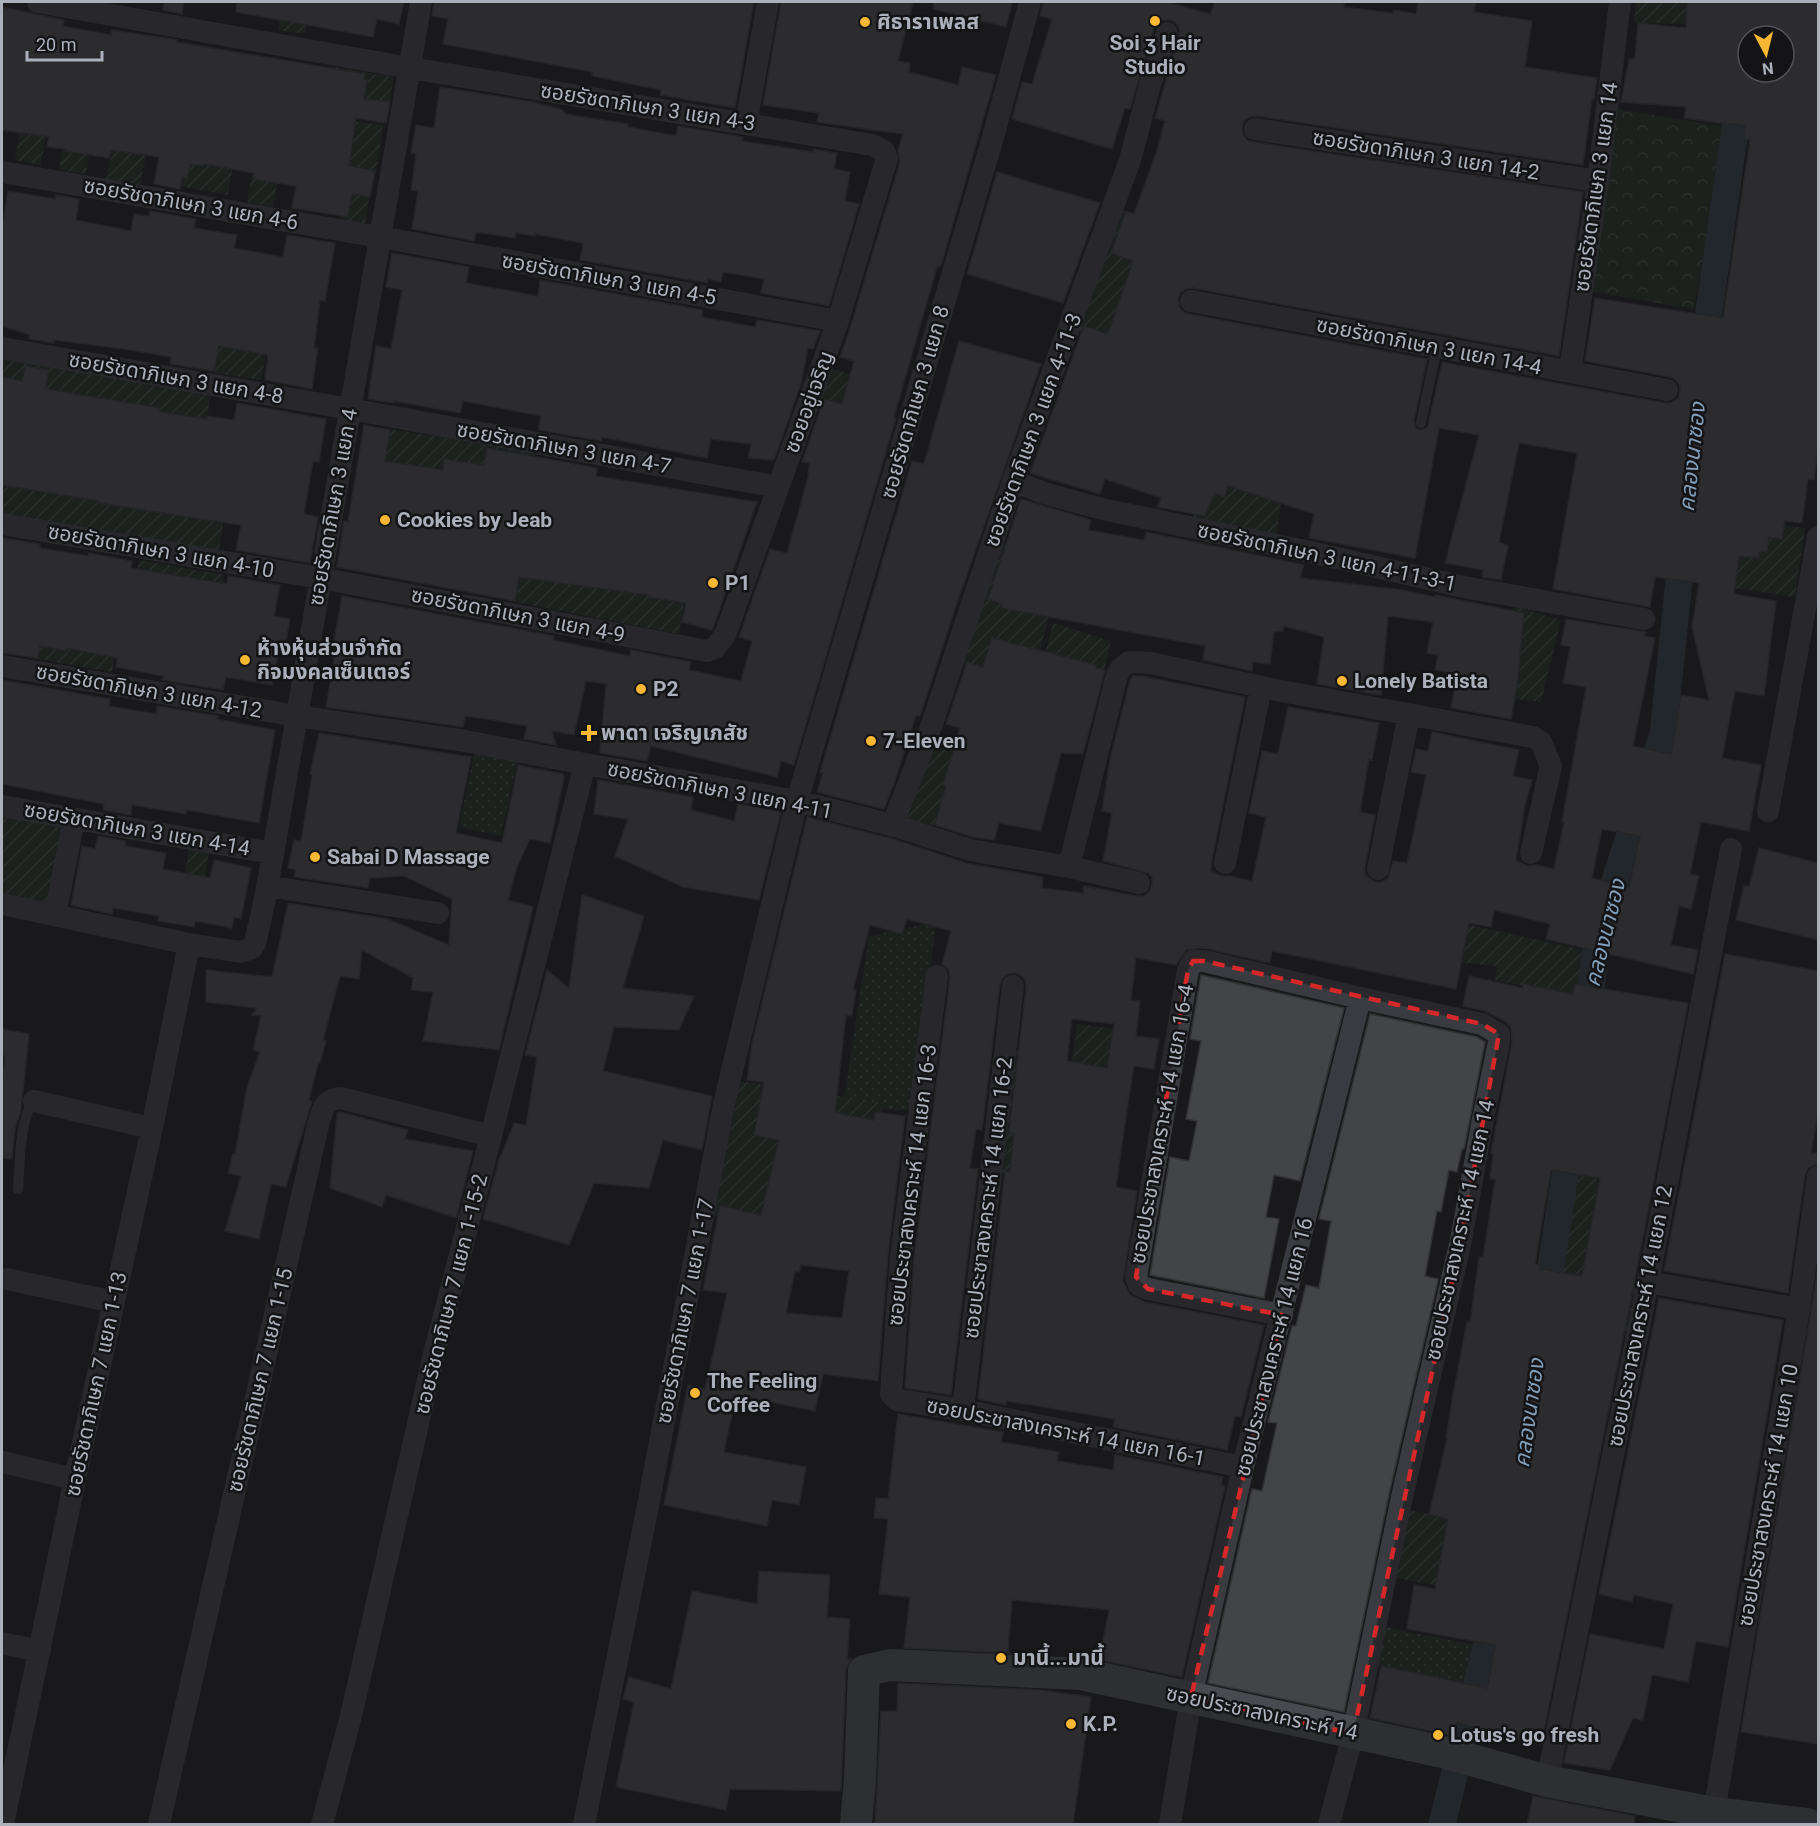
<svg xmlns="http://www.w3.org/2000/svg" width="1820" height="1826" font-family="Roboto,'Noto Sans Thai',sans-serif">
<defs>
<pattern id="grass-dots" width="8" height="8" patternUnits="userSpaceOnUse" patternTransform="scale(1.5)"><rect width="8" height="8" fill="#202a22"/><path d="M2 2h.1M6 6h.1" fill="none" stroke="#3e4640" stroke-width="1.8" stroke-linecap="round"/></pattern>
<pattern id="forest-crowns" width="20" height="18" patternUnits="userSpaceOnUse" patternTransform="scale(1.5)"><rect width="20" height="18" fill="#202a22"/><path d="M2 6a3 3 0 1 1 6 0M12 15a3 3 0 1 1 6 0" fill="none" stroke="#3e4640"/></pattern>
<pattern id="garden-furrows" width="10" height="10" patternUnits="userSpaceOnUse" patternTransform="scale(1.5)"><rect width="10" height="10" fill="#202a22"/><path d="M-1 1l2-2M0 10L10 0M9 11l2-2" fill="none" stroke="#3e4640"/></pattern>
</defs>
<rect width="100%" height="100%" fill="#19191b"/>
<!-- grass -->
<path fill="url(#grass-dots)" d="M475,749L518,758L501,836L459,827Z
M936,922L913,1111L843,1106L869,936Z
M1380,1626L1475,1645L1467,1685L1372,1666Z"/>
<!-- forest -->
<path fill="url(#forest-crowns)" d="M1613,108L1726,127L1694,309L1588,291Z"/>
<!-- garden -->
<path fill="url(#garden-furrows)" d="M283,2L310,4L305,34L278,30Z
M1636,2H1690V24L1634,23Z
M330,66L394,77L389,106L363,102L328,80Z
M353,121L383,125L376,174L346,169Z
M20,130L46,135L41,165L15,160Z
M64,140L91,144L86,174L59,170Z
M112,149L146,155L140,185L106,179Z
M184,156L233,165L228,195L179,186Z
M252,172L278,176L273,207L247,202Z
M344,189L370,194L365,224L339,220Z
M1117,210L1169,217L1111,341L1077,331Z
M219,343L266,351L261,380L214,373Z
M2,358L211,395L206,423L2,387Z
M830,368L853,375L843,407L820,400Z
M390,429L535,451L533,466L432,468L385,461Z
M1207,477L1282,498L1276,537L1192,522Z
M3,484L224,519L219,550L2,516Z
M1737,519L1805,528L1795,597L1727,587Z
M1002,544L1024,552L1049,616L1039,654L985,676L958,661Z
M413,555L684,602L679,634L409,581Z
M139,560L224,575L221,595L136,580Z
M1513,606L1561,620L1541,702L1501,697Z
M1053,623L1111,641L1093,716L1053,704L1044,658Z
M30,638L115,652L112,672L26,657Z
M934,731L960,747L938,826L907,820Z
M2,816L62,827L47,903L2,895Z
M189,850L209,853L204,882L184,878Z
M1466,924L1589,951L1583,997L1495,980L1497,966L1455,962Z
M1077,1024L1118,1029L1112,1074L1071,1068Z
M1031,1046L1028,1175L998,1172L1017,1050Z
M740,1081L884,1103L867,1170L784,1226L714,1215Z
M1574,1172L1598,1179L1586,1267L1640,1280L1631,1332L1552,1318Z
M1408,1510L1455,1519L1441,1586L1395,1578Z"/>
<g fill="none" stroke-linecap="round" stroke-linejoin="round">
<!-- canal -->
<path stroke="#2e3840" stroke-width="27" d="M1703,353L1748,40
M1587,1024L1595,955L1616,877L1663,734L1683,543
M1545,1306L1571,1136
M1442,1824L1496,1607"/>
</g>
<!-- building -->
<path fill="#434448" stroke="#333337" stroke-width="1.5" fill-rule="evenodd" d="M164,2H184L182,14L163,10Z
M237,2H404L399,24L377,19L373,37L236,12Z
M434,2H754L735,108L660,95L661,90L592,76V72L443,44L448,19L432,16Z
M781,2H913L898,61L910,63L909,72L958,85L962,67L996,75L941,266L937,267L894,417L896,418L794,765L781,761L777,777L651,746L647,761L600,753L606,684L586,681L574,735L552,731L556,745L524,739L527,726L493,720L465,716L463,727L326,707L336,647H333L342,596L554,636L553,640L630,656L631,650L691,662L689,670L741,681L752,641L739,637L770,549L787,553L809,474L808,473L810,463L802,462L824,399L842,404L854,361L840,357L851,325L900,162L898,150L903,134L817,122L819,113L763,105Z
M934,2H1012L1006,27L933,9Z
M1043,2H1168L1210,14L1215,2H1345L1344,7L1393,13L1394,10L1416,14L1418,2H1476L1474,12L1532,21L1525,67L1597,78L1594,99H1592L1583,165L1257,116L1250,117L1244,121L1242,128L1243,134L1247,140L1253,142L1583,192L1559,356L1193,288L1186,289L1180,293L1178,299L1179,306L1183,312L1189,314L1427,359L1414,421L1416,428L1420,430L1426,428L1428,425L1442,362L1665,403H1671L1677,399L1680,393V386L1676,380L1670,377L1585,361L1595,298L1723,318L1750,140L1743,139L1745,126L1684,118L1686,107L1621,102L1629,59H1635L1638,23L1686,28L1687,2H1818V448L1814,480L1808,479L1802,523L1785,521L1782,539L1769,537L1767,552L1760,551L1759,558L1739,556L1734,594L1776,601L1764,696L1735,691L1722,758L1761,765L1749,831L1701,822L1690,874L1699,876L1691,909L1679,906L1671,945L1698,950L1693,974L1546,939L1550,924L1494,910L1491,927L1469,923L1456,989L1272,951L1270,963L1204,948L1186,950L1176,965L1136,958L1131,1000L1140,1001L1136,1036L1159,1039L1154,1069L1134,1066L1127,1110L1116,1187L1137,1191L1123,1281L1130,1295L1145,1302L1264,1325L1241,1417L1235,1416L1227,1450L1113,1427L1115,1419L1007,1401L1006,1405L978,1399L1005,1171L1010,1172L1014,1133L1009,1132L1026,988L1025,980L1022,976L1015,973L1007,974L1003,978L1000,984L982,1130L976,1129L970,1168L978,1169L951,1395L905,1388L914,1258L950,978L949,970L942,964L951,931L907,919L902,934L870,925L853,990H856L852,1016L846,1015L835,1113L874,1120L875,1112L905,1116L888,1255L878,1381L823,1374L815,1411L736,1395L724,1452L806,1467L799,1505L772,1500L767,1526L664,1505L688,1385L705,1389L727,1293L703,1290L720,1206L761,1215L779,1140L754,1135L764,1082L747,1080L752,1044L807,817L893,839L966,863L1043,877L1042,888L1083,893L1084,886L1136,896H1144L1149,892L1152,885V878L1148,873L1103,861L1112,813L1102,811L1110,759L1130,680L1133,676H1142L1245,697L1212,860L1211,871L1222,876H1230L1252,881L1266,817L1249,813L1262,751L1278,754L1288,707L1379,723L1372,760L1369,759L1360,812L1375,815L1365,866V874L1370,879L1375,882H1382L1388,878L1393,861L1407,863L1426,775L1411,772L1416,749L1428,751L1432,732L1519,750L1513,776L1532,780L1525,805L1516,860L1527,866L1537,865L1554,869L1564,822H1562L1586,687L1563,683L1570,647L1561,645L1566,619L1646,632L1645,636L1655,638L1633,746L1671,754L1681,695L1709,700L1692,627L1699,583L1655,577L1650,607L1553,589L1577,453L1519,443L1499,542L1508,546L1501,580L1482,577L1483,570L1445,563L1479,435L1439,428L1415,558L1309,538L1314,514L1228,486L1224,497L1215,493L1205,516L1157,507L1161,498L1105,479L1100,494L1030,473L1084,326L1108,334L1133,261L1111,253L1126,211L1134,214L1156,153L1165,121L1155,118L1180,31L1177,24L1171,20H1164L1158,23L1154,28L1130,109L1125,108L1112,149L1012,119L1022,82L1032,84L1052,19L1040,16ZM1748,36H1784V72H1748ZM1602,829L1640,836L1629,887L1592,878ZM1072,1019L1114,1024L1107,1068L1067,1061ZM801,1265L849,1271L842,1318L786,1313L795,1271L799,1272Z
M2,7L64,20L63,26L111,35L112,30L158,37L177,40V42L365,74L364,79L367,80L364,99L390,102L386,123L356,118L349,166L375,171L370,197L352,194L348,217L292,208L296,186L253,179L254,173L204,164V166L190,164L187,178L182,177L180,189L154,184L159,157L111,150L109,158L65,151L66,149L47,147L49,137L2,130Z
M440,87L533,102L563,110L565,114L628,124V127L676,136L678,126L743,137L742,141L813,152V149L837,153L834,169L850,172L845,201L859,204L829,306L761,293L764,279L723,272L721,282L708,279L707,283L580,260L583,243L535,234V236L516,233L515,238L476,232L474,241L412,229L418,191L411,190L416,154L411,153L416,125L434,128Z
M997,172L1100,203L1063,303L967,274Z
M8,191L55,199L56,195L79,199L76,220L131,231L134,214L149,216L150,211L196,219L194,228L237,235L234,248L283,257L287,235L335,243L325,301L320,300L314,348H318L312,389L265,380L268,355L219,346L214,371L170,364L171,357L124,349L54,340V343L29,339L30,335L2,326V229Z
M392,253L469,267L466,283L538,296L540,280L703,310L701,317L755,327L757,320L820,331L813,349L808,348L801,384L774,460L748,458L751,444L711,439L707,458L602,437L601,441L538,430L541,416L463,401L460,413L394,401V403L368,399L376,346L391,349L402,290L386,287Z
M959,341L1041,364L958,600L920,716L916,715L895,781L884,809L817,792L823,773L820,772L912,461L924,464Z
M25,366L49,370L45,389L160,408V412L207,419V416L234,420L237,403L326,419L319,462L313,461L304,514L318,517L310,563L236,550L241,525L99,503V501L2,485V377L22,381Z
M364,425L390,430L385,461L443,470L444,459L484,465L487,448L597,468L596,476L757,502L713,628L712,630L682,622L686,603L647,597L648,595L519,577L515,601L337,567L344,521L348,522Z
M1021,499L1091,520L1088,530L1143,540L1147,532L1304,565L1300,578L1403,590L1435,597L1436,595L1524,613L1517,686L1511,719L1451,708L1457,674L1435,670L1438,655L1427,653L1433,622L1388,616L1381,695L1317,684L1324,637L1284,626L1283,631L1274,632L1270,664L1253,662L1252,671L1203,660L1205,646L1002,608L1003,604L988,599Z
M2,538L40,544V548L88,556L89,553L132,561L131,568L227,584L228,576L280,585L274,616L290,619L286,641L281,640L272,685L226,677L223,690L162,680L163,676L116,667L117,658L67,648L66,651L40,646L38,658L2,653Z
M992,638L1096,665V668L1105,670L1083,754L1061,753L1041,831L999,823L994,840L973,837L935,825L946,786L943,785L960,728L946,724L967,662L983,667Z
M2,680L110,699L109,706L156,714L157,706L218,716L217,719L275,730L259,823L187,810L186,814L132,805L131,815L103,810L104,804L2,784Z
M319,733L471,757L456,833L502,843L518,765L563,774L564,778L550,843L530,839L517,867L508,900L533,907L499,1050L423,1041L433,992L411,990L413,978L362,950L359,979L340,976L323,1040L326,1041L320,1063H318L309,1100L312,1101L293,1163L286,1187L271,1184L259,1239L225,1231L241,1176L228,1173L233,1154H235L247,1087L260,1052L253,1050L261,1016L252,1015L257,1008L206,1002V970L272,977L288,903L388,919L449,945L452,899L404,876L370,878L368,888L294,877L296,870L288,868L294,840L301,841L312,775L310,774Z
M598,780L693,797L691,810L734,821L738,804L781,812L759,900L683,887L615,856L628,819L594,814Z
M98,836L126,841L125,846L166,853L163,869L210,878L214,860L251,868L241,919L234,917L232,928L195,921L194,927L158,921L159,916L113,908L112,914L71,905L82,846L95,849Z
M1759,848L1818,863V940L1736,920L1744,886L1749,887Z
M582,895L644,916L623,988L694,996L679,1030L614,1027L603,1071L712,1096L702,1150L663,1140L649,1188L594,1183L569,1245L483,1219L500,1156H501L514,1123L526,1125L537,1057L525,1055L547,970L569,988Z
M1725,954L1818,971V1114L1811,1153H1818V1164L1808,1168L1805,1175L1788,1293L1664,1271Z
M1201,975L1344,1008L1300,1181L1274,1175L1266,1217L1279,1219L1264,1298L1150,1275L1170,1157L1189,1161L1197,1121L1186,1119L1201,1041L1190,1039Z
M1469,976L1523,988V984L1573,994L1575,984L1688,1003L1635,1279L1541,1745L1457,1723L1454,1736L1370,1718L1381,1666L1487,1688L1496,1645L1407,1629L1414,1585L1435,1589L1448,1519L1429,1514L1447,1439L1446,1438L1452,1400L1467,1321L1470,1322L1479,1257H1483L1495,1180L1490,1179L1493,1154L1491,1153L1512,1042L1511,1028L1506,1022L1485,1011L1463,1006ZM1551,1170L1600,1178L1582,1276L1540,1269L1541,1265L1535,1264Z
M1370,1014L1477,1037L1485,1042L1464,1149H1462L1457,1172L1449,1170L1441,1212L1437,1211L1425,1276L1438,1279L1437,1285L1389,1494L1344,1712L1208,1683L1252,1489L1262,1491L1277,1423L1268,1422L1292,1326H1296L1306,1285L1319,1288L1331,1221L1319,1219Z
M2,1029L29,1034L21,1110L15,1129L12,1159L2,1158V1090L5,1056H2Z
M340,1112L408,1130L405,1139L473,1151L456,1218L386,1195L382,1207L330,1188L337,1113Z
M1818,1268V1744L1741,1732Z
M1659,1298L1783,1320L1728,1647L1696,1641L1688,1682L1652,1675L1643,1720L1633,1718L1610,1770L1564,1763L1590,1634L1664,1649L1673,1604L1634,1595L1632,1602L1599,1594Z
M898,1414L1003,1432L1001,1442L1059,1452L1057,1461L1113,1470L1115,1455L1223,1477L1221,1485L1225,1486L1182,1677L1099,1660L1109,1610L1012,1600L1008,1651L1010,1653L904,1648L910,1597L879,1594L888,1519L874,1518L876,1498L888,1499Z
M759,1571L830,1575L827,1617L850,1619L847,1659H851L846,1670L841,1791L730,1789L726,1810L616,1787L634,1702L623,1699L629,1677L671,1689L692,1591L757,1604Z
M898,1683L1040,1690L1091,1697L1073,1824H875L881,1711H897Z
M1533,1796L1635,1816L1634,1824H1527Z"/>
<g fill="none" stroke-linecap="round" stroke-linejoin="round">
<!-- lane -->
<path stroke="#3a3b40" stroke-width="10" d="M1421,423L1437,347
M18,1189C20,1165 19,1119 34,1101"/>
<!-- street -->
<path stroke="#3a3b40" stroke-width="22" d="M746,124L768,2
M1255,129L1598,181
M2,172L380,237L838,321
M1191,301L1667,390
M2,348L350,409L778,487
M1570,372L1598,181L1620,2
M1013,481L1044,493L1102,509L1315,553L1464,587L1644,619
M2,524L320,578L707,651L715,648L725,635L838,321L887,158L884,151L872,145L410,68L38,2
M2,666L297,716L465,741L585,764L797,801L896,826L970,850L1069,867L1139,883
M2,806L272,853
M1768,811L1818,537
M892,826L932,724L1013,481L1130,160L1151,81L1167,33
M1225,863L1261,687
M1069,867L1117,675L1121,668L1129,662L1151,663L1276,690L1533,737L1541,742L1551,766L1531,853
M1378,869L1409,715
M267,886L438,913
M2,904L189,944L241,952L252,948L255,943L266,894L421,2
M55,915L74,819
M937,976L901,1257L891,1394L897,1400L963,1410L1243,1467
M34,1101L152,1128
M7,1279L114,1302
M1648,1282L1799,1309
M1282,1315L1148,1289L1139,1285L1136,1277L1188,970L1193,961H1204L1360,998L1482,1024L1499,1034V1042L1483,1119L1461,1240L1402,1497L1353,1734L1329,1824
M963,1410L1013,986
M2,1462L75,1479
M2,1643L40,1651
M1547,1781L1648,1282L1731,849
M3,1824L75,1479L152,1128L189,944
M159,1824L319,1121C324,1106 325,1100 341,1098L491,1136
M322,1824L351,1716L434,1354L491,1136L585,764
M584,1824L646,1516L724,1104L797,801L991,144L1030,2
M1170,1824L1191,1697L1243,1467L1360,998
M1712,1824L1799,1309L1818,1177"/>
<!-- secondary -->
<path stroke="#484a50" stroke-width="32" d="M856,1824L860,1779L864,1671L890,1665L1081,1674L1443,1752L1547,1781L1714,1813L1807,1824"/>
</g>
<!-- marked area -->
<path d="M0 0H1820V1826H0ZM1193,961H1204L1482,1024L1499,1034L1461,1240L1353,1734L1191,1697L1282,1315L1148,1289L1136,1277L1188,970Z" fill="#19191b" fill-opacity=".55" fill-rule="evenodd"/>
<path fill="none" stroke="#d62828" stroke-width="4.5" stroke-dasharray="12 8" stroke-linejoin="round" d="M1193,961H1204L1482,1024L1499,1034L1461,1240L1353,1734L1191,1697L1282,1315L1148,1289L1136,1277L1188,970Z"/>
<!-- markers -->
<g fill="#f9b833" stroke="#141416" stroke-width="2">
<circle cx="1155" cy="21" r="6"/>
<circle cx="865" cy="22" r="6"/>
<circle cx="385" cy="520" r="6"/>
<circle cx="713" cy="583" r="6"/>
<circle cx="245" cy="660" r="6"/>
<circle cx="1342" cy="681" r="6"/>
<circle cx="641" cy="689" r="6"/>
<path d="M586 724h6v6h6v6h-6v6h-6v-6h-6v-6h6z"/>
<circle cx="871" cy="741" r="6"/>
<circle cx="315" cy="857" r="6"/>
<circle cx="695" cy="1393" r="6"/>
<circle cx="1001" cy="1658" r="6"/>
<circle cx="1071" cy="1724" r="6"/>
<circle cx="1438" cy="1735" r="6"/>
</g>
<g text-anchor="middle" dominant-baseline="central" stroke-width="5" stroke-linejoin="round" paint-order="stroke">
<!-- poi labels -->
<g font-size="21" font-weight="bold" fill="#abb0bb" stroke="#141416" text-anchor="start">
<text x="877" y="22">ศิธาราเพลส</text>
<text x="1155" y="43" text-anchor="middle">Soi ʒ Hair<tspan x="1155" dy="24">Studio</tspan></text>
<text x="397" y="520">Cookies by Jeab</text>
<text x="725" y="583">P1</text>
<text x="257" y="648">ห้างหุ้นส่วนจำกัด<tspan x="257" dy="24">กิจมงคลเซ็นเตอร์</tspan></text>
<text x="1354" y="681">Lonely Batista</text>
<text x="653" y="689">P2</text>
<text x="601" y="733">พาดา เจริญเภสัช</text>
<text x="883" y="741">7-Eleven</text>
<text x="327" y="857">Sabai D Massage</text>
<text x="707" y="1381">The Feeling<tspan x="707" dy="24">Coffee</tspan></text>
<text x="1013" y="1658">มานี้...มานี้</text>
<text x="1083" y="1724">K.P.</text>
<text x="1450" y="1735">Lotus's go fresh</text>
</g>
<!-- street labels -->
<g font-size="21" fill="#abb0bb" stroke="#141416">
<text transform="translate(648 107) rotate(9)">ซอยรัชดาภิเษก 3 แยก 4-3</text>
<text transform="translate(1426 155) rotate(9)">ซอยรัชดาภิเษก 3 แยก 14-2</text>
<text transform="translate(1596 187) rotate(-82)">ซอยรัชดาภิเษก 3 แยก 14</text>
<text transform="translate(191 204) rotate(10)">ซอยรัชดาภิเษก 3 แยก 4-6</text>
<text transform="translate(609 279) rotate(10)">ซอยรัชดาภิเษก 3 แยก 4-5</text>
<text transform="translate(1429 346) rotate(11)">ซอยรัชดาภิเษก 3 แยก 14-4</text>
<text transform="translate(176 378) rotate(10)">ซอยรัชดาภิเษก 3 แยก 4-8</text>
<text transform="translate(809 402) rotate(-70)">ซอยอยู่เจริญ</text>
<text transform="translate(915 402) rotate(-74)">ซอยรัชดาภิเษก 3 แยก 8</text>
<text transform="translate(1033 430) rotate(-70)">ซอยรัชดาภิเษก 3 แยก 4-11-3</text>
<text transform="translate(564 448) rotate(10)">ซอยรัชดาภิเษก 3 แยก 4-7</text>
<text transform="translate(333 507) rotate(-80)">ซอยรัชดาภิเษก 3 แยก 4</text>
<text transform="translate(161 551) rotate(10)">ซอยรัชดาภิเษก 3 แยก 4-10</text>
<text transform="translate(1327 557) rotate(12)">ซอยรัชดาภิเษก 3 แยก 4-11-3-1</text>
<text transform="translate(518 615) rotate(11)">ซอยรัชดาภิเษก 3 แยก 4-9</text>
<text transform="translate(149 691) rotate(10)">ซอยรัชดาภิเษก 3 แยก 4-12</text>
<text transform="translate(720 790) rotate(11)">ซอยรัชดาภิเษก 3 แยก 4-11</text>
<text transform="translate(137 829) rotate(10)">ซอยรัชดาภิเษก 3 แยก 4-14</text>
<text transform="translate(1162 1124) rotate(-80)">ซอยประชาสงเคราะห์ 14 แยก 16-4</text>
<text transform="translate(912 1185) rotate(-83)">ซอยประชาสงเคราะห์ 14 แยก 16-3</text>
<text transform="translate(988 1198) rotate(-83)">ซอยประชาสงเคราะห์ 14 แยก 16-2</text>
<text transform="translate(1460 1230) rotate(-78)">ซอยประชาสงเคราะห์ 14 แยก 14</text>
<text transform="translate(451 1294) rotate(-76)">ซอยรัชดาภิเษก 7 แยก 1-15-2</text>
<text transform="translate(685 1311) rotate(-79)">ซอยรัชดาภิเษก 7 แยก 1-17</text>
<text transform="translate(1640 1316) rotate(-79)">ซอยประชาสงเคราะห์ 14 แยก 12</text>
<text transform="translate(1274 1347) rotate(-76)">ซอยประชาสงเคราะห์ 14 แยก 16</text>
<text transform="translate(260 1380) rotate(-77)">ซอยรัชดาภิเษก 7 แยก 1-15</text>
<text transform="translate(96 1384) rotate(-78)">ซอยรัชดาภิเษก 7 แยก 1-13</text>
<text transform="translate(1066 1432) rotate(11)">ซอยประชาสงเคราะห์ 14 แยก 16-1</text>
<text transform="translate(1768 1495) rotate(-80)">ซอยประชาสงเคราะห์ 14 แยก 10</text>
<text transform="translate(1262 1713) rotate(12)">ซอยประชาสงเคราะห์ 14</text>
</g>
<!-- water labels -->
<g font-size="22" font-style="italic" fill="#819db7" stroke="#141416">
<text transform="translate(1692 457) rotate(-84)">คลองนาซอง</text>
<text transform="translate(1605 933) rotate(-76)">คลองนาซอง</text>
<text transform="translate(1529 1413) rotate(-82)">คลองนาซอง</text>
</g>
</g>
<!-- border -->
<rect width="1820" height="1826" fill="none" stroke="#abb0bb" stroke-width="6"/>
<!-- north arrow -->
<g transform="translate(1766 54) rotate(173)"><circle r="28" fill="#141416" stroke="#505258" stroke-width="1.5"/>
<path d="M0-4.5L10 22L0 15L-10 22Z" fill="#f9b833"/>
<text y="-9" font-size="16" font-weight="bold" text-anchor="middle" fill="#abb0bb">N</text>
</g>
<!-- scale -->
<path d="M27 51v9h75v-9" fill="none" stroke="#abb0bb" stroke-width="3"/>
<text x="36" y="51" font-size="18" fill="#abb0bb" stroke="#141416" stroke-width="4.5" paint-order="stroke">20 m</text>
</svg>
